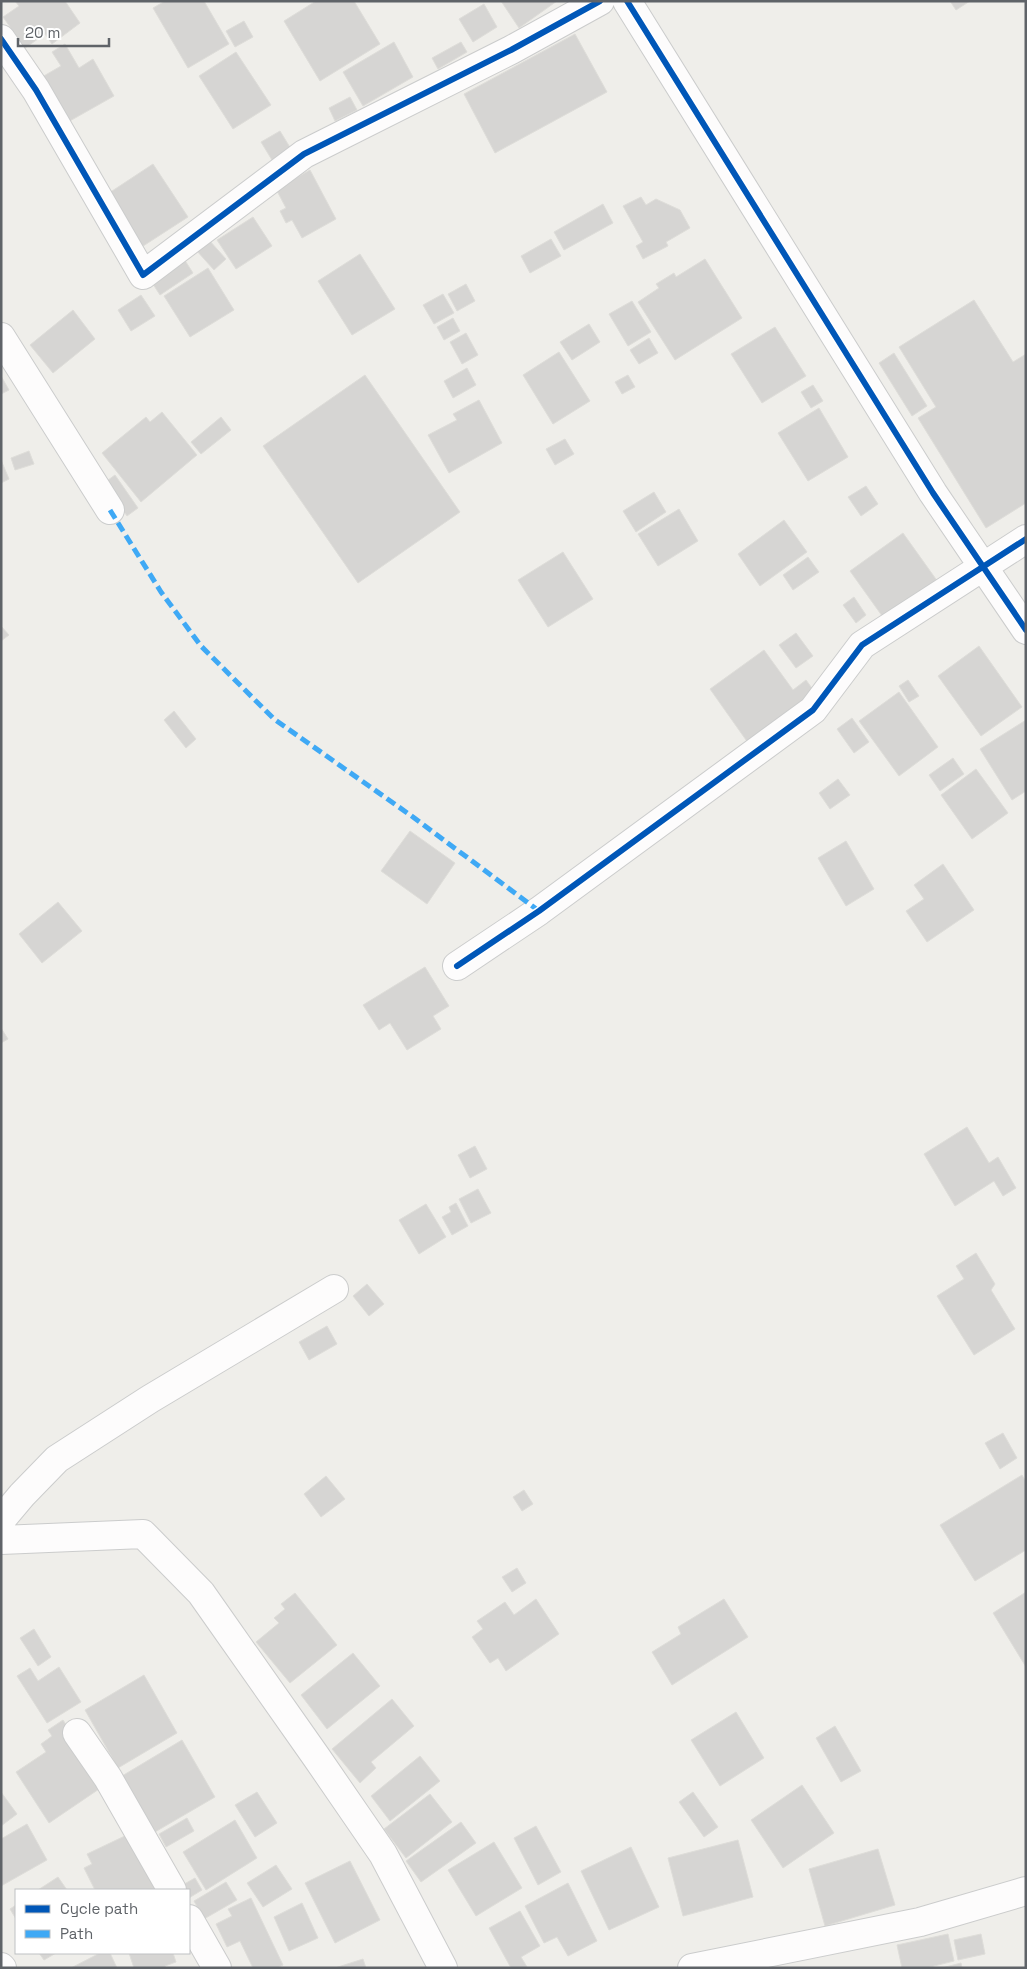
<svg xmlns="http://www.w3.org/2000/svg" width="1027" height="1969" font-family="'Space Grotesk',sans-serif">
<rect width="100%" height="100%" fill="#efeeea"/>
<!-- building -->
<path fill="#d6d5d3" stroke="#deddd9" d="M15,1H65L80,23L52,44L45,34L25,48L3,17L19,6Z
M165,1H204L229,44L188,68L153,8Z
M316,1H354L380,44L320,81L284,21Z
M501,1H557L519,28Z
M950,1H970L956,10Z
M484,4L497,27L473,42L459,19Z
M244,21L253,37L235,47L226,31Z
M575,34L607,92L495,153L464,94Z
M394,42L413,77L363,106L343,72Z
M461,42L467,52L438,69L432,58Z
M65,44L79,68L93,59L114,96L68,122L42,77L61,66L52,52Z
M236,52L271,105L233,129L199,76Z
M350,97L357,110L335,121L329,108Z
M280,131L291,149L272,160L261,142Z
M153,164L188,217L137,250L103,197Z
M310,170L336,219L302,238L292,220L286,223L280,211L286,208L276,189Z
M641,197L646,205L656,199L680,210L690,228L666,242L668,246L643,259L636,246L643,242L623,206Z
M603,204L613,223L564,250L554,232Z
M253,217L272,246L236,269L217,240Z
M551,239L561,256L530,273L521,256Z
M209,240L226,259L214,270L196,250Z
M360,254L395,309L352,335L318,281Z
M184,259L193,273L160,295L151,281Z
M705,259L742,318L675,360L638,302L659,288L656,284L674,273L676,277Z
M208,268L234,310L190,337L164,296Z
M466,284L475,301L457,311L448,294Z
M443,294L454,313L434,324L423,305Z
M141,295L155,316L131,331L118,310Z
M974,300L1013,362L1026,354V503L986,528L918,418L936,407L899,347Z
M632,301L651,332L628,346L609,314Z
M73,310L95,339L53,373L30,345Z
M453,318L460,331L444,340L437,327Z
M589,324L600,342L572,360L560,342Z
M775,327L806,376L762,403L731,354Z
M466,333L478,355L462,364L450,342Z
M649,338L658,353L639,364L630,350Z
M559,352L590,401L553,424L523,375Z
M894,353L927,406L912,416L879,363Z
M467,368L476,385L453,398L444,381Z
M365,375L460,512L358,583L263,446Z
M628,375L635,387L622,394L615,382Z
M1,376L9,390L1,394Z
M813,385L823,401L811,408L801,392Z
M479,400L502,443L449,473L428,435L457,420L453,414Z
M819,408L848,457L808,481L778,433Z
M162,412L197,455L141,502L102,453L146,417L150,422Z
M221,417L231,430L201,454L191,442Z
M565,439L574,454L555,465L546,449Z
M29,451L34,464L15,470L11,458Z
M1,460L9,479L1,483Z
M115,475L138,508L127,516L104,483Z
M866,486L878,504L861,516L848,497Z
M654,492L666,512L636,532L623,511Z
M679,509L698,541L658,566L638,534Z
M784,520L807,552L760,586L738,554Z
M903,533L938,582L885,620L850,571Z
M563,552L593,599L548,627L518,580Z
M808,557L819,572L793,590L783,575Z
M854,597L866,615L856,623L843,605Z
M1,626L9,635L1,641Z
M796,633L813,656L796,668L779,645Z
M979,646L1022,707L981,736L938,676Z
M764,650L793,690L806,680L819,698L751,747L710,689Z
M908,680L919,696L909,702L899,686Z
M899,692L938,747L899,776L859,721Z
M174,711L196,739L186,748L164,720Z
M852,718L869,742L854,753L837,729Z
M1026,720V791L1012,800L980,749Z
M953,758L964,774L940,791L929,775Z
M976,769L1008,813L972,839L941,795Z
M838,779L850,795L830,809L819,793Z
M410,831L455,863L427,904L381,871Z
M846,841L874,889L846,906L818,858Z
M943,864L974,910L927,942L906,911L924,899L914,885Z
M58,902L82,931L42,963L19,934Z
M425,967L449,1006L433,1016L441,1029L407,1050L390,1023L379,1030L363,1005Z
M1,1028L8,1039L1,1043Z
M967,1127L989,1163L998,1157L1016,1188L1003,1196L994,1181L955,1206L924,1154Z
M475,1146L487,1169L470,1178L458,1155Z
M478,1189L491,1213L471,1223L459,1199Z
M456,1203L468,1226L452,1235L442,1217L451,1212L449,1207Z
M426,1204L446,1237L419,1254L399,1220Z
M976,1253L995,1284L991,1290L1015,1329L974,1355L937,1296L964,1279L956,1266Z
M367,1284L384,1304L369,1316L353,1296Z
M327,1326L337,1344L309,1360L299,1342Z
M1003,1433L1017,1458L1000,1469L985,1443Z
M1022,1475L1026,1482V1550L975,1581L940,1525Z
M326,1476L345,1499L321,1517L304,1494Z
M524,1490L533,1504L522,1511L513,1497Z
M517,1568L526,1583L512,1592L502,1577Z
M1026,1592V1667L993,1613Z
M295,1593L337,1645L290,1683L256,1642L279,1623L274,1618L285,1609L281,1604Z
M536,1599L559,1634L506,1671L498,1658L490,1663L472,1637L483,1629L477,1621L505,1602L514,1615Z
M724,1599L748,1637L672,1685L652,1652L681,1634L678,1627Z
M34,1629L51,1657L38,1666L20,1638Z
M353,1653L380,1686L327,1729L301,1695Z
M59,1667L81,1702L47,1723L17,1676L30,1668L38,1681Z
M144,1675L177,1733L118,1768L85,1710Z
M392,1699L414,1726L371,1762L376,1768L360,1783L332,1749Z
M736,1712L764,1758L720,1786L691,1740Z
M63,1720L105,1785L49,1823L16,1772L46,1752L41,1744L52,1736L48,1730Z
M835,1726L861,1771L841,1782L816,1738Z
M182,1740L215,1797L155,1832L122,1776Z
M420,1756L440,1781L390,1821L371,1796Z
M802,1785L834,1833L783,1868L751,1820Z
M1,1792L17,1814L1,1826Z
M257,1792L277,1823L255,1837L235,1805Z
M693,1792L718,1827L704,1837L679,1802Z
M430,1794L452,1822L406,1858L384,1829Z
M187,1818L194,1831L166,1847L159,1834Z
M235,1820L257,1858L206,1890L183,1852Z
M461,1822L476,1843L421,1882L406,1861Z
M27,1824L47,1860L1,1886V1839Z
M536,1826L561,1872L538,1885L514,1838Z
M129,1834L158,1890H95L84,1868L92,1864L87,1854Z
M738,1840L753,1897L683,1916L668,1858Z
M494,1842L522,1888L476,1916L448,1870Z
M631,1847L659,1907L609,1930L581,1871Z
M878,1849L895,1905L825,1926L809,1869Z
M350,1861L380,1920L335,1943L305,1883Z
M276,1865L292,1889L263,1907L247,1883Z
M58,1877L67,1890H38Z
M195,1878L202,1890L189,1898V1890H180L179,1887Z
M226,1882L237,1900L204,1919L194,1901Z
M568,1883L597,1941L568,1956L557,1937L544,1943L525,1906Z
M251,1898L283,1965L277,1968H253L240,1941L227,1947L216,1924L232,1916L228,1909Z
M302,1903L318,1938L289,1951L274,1917Z
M16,1905V1919L10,1909Z
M520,1911L540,1946L521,1957L527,1967L511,1968L489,1928Z
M948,1934L954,1961L926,1968H902L897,1945Z
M981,1934L985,1954L958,1960L954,1940Z
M39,1953H56L44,1960Z
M100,1953H110L117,1968H71Z
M129,1953H173L176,1962L165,1966L166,1968H134Z
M363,1959L366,1968H335Z
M961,1963L962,1968H942Z"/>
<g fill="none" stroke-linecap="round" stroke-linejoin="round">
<defs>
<path id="minor" d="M627,1L933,493L1026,630
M1,39L36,90L143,275L304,154L511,50L600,1
M1,337L110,510
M457,966L539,911L813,710L862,645L1026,539
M1,1520L22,1495L57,1459L150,1399L334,1289
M1,1540L143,1534L201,1593L317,1758L383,1854L443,1968
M77,1733L108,1778L172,1890
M189,1919L217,1968
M1,1967L2,1968
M692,1968L920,1922L1026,1891"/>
</defs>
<!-- minor casing -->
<use href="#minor" stroke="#cbcccc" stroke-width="30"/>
<!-- minor -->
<use href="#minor" stroke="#fdfcfc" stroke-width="28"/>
<!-- quiet -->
<path stroke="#3fa9f5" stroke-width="5" stroke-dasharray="10 5" stroke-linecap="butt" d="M110,510L161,592L201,646L274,719L413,817L539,911"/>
<defs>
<path id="cycleway" d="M627,1L933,493L1026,630
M1,39L36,90L143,275L304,154L511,50L600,1
M457,966L539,911L813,710L862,645L1026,539"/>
</defs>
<!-- cycleway casing -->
<use href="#cycleway" stroke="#fff" stroke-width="9"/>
<!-- cycleway -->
<use href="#cycleway" stroke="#0057b8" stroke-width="6"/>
</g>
<!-- border -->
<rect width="1027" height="1969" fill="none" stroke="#5f6368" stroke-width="5"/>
<!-- legend -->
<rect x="15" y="1889" width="175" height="65" fill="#ffffff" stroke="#bfc1c3"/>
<rect x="25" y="1905" width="25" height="8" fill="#0057b8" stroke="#bfc1c3"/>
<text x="60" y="1914" font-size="15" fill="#5f6368">Cycle path</text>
<rect x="25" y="1930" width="25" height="8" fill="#3fa9f5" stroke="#bfc1c3"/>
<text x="60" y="1939" font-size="15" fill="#5f6368">Path</text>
<!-- scale -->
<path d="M18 38v8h91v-8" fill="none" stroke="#5f6368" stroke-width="2.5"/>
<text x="25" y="38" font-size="15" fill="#5f6368" stroke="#ffffff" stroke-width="4" paint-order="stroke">20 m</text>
</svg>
